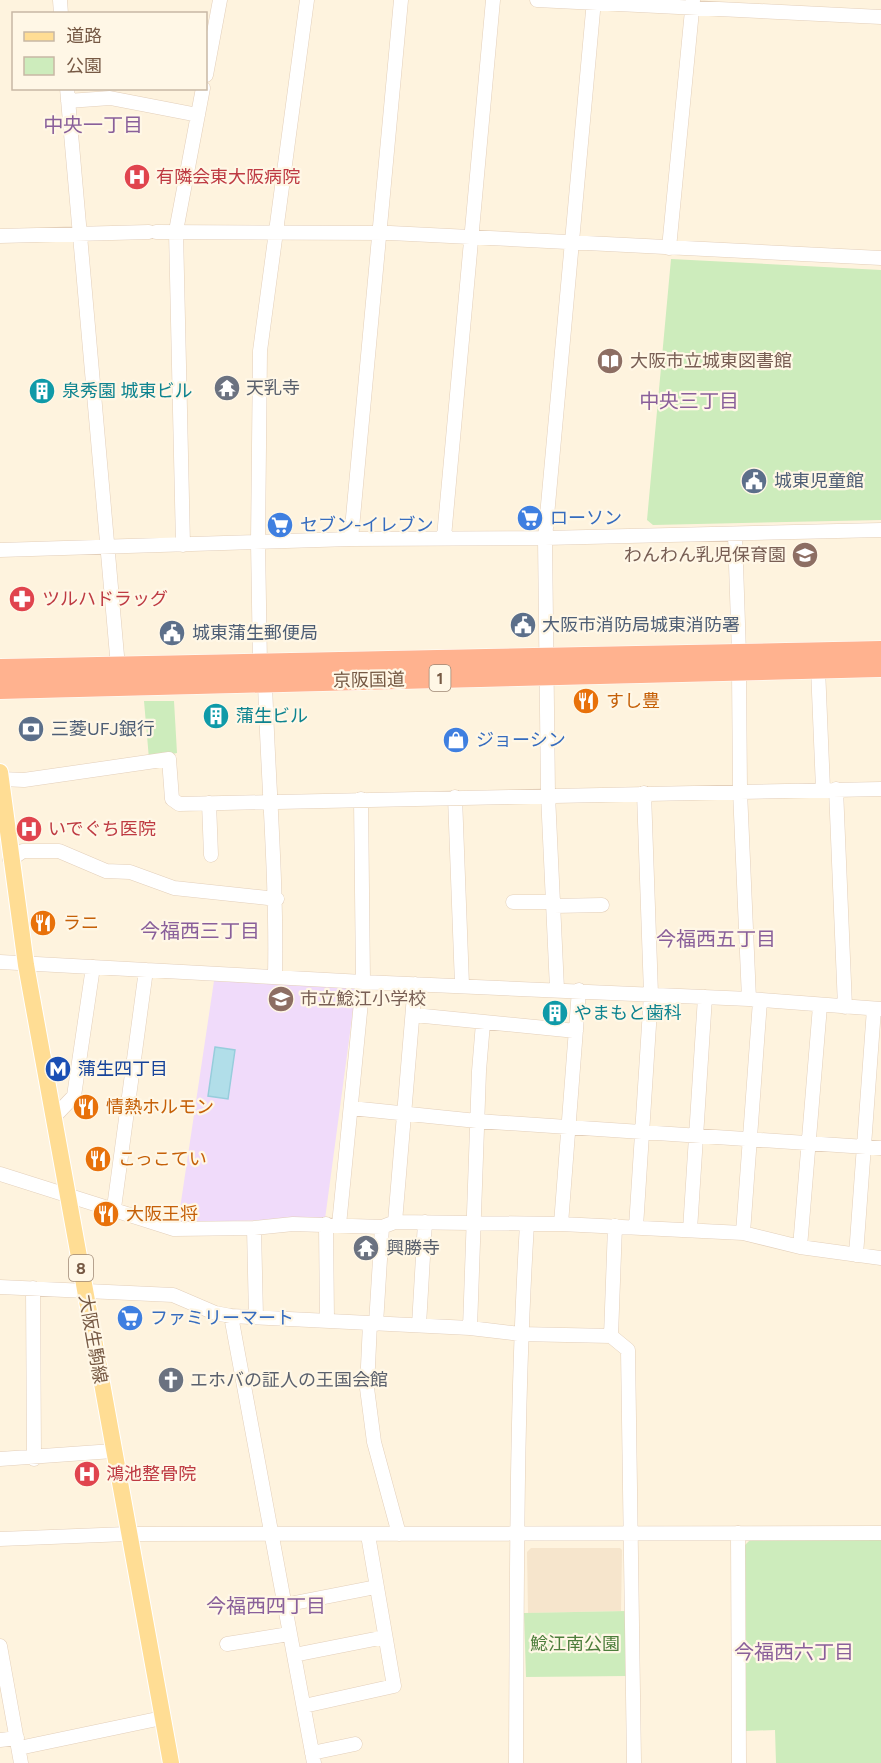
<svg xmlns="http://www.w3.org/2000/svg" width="881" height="1763" font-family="Figtree,'Noto Sans JP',sans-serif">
<rect width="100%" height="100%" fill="#fef3de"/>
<!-- residential -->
<path fill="#f6e5cc" d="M531,1548H620L622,1550L621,1611L528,1613L527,1552Z"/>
<!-- education -->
<path fill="#f0dbfa" d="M214,981L356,988L325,1219L178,1222Z"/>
<!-- green -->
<path fill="#cdecbc" d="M671,259L881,270V520L653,525L647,520Z
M144,701H174L177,753L149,759Z
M752,1538H881V1763H776L775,1730L745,1731L743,1547Z
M626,1611L627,1676L526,1677L524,1613Z"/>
<!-- water -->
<path fill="#b1dee9" stroke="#97cddc" stroke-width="1.5" d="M215,1047L235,1050L228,1099L208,1096Z"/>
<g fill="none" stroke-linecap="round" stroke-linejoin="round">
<defs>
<path id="minor" d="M60,0L61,14
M537,0L881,17
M206,75L220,0
M67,88L118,667
M68,101L110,98L198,115
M156,232L390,233L881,258
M0,236L149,232
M669,248L693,0
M735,534L739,654
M444,537L493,0
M351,539L401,0
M183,545L176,231L203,88
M0,550L351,539L545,538L881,530
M260,665L258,542L260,351L307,0
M818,668L823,789
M739,670L740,791L749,999
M265,682C268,781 277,879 275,977
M1,779L24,780L169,759L172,799L179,804L881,789
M836,789L845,1007
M455,797L462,985
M209,803L211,855
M10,860L23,851H59L106,871L130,872L174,888L277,899
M513,902H554
M554,906L602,905
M0,962L363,982L749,999L881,1009
M557,989L548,795L545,538L594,0
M414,1015L576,1031
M351,1108L477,1121L881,1148
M54,1117L74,1096L93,967
M0,1174L174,1229L254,1228L293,1224L382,1227L395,1222L561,1224L743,1233L800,1247L881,1258
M114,1208L146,970
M395,1222L415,984
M326,1224L327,1320
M561,1224L579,990
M339,1225L363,982L361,799
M636,1227L651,994L644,793
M254,1228L256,1317
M690,1230L705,997
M743,1233L760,1001
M800,1247L820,1006
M856,1255L874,1009
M0,1287L173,1295L215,1313L231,1316L470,1328L520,1334L611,1336L628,1350L634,1763
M33,1288L34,1459
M231,1316L314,1763
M370,1323L367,1388L374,1442L399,1534
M376,1324L382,1227
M419,1325L425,1222
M470,1328L479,1071L483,1023
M611,1336L615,1226
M0,1459L113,1451
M738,1533L739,1763
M0,1539L127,1534L881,1533
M284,1605L376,1587
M227,1644L289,1634
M0,1646L21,1763
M294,1655L385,1637
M304,1706L394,1686L368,1535
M0,1740L17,1738
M19,1748L162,1718
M312,1753L355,1744
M516,1763C517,1583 516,1404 527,1224"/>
<path id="major" d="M0,772L26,965L171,1763"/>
<path id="highway" d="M0,669L881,651
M0,689L881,667"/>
</defs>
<!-- minor casing -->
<use href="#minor" stroke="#e3cfba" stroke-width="15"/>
<!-- major casing -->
<use href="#major" stroke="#fff" stroke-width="18"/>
<!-- highway casing -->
<use href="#highway" stroke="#fff" stroke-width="21"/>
<!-- minor -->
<use href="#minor" stroke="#fff" stroke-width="14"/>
<!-- major -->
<use href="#major" stroke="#ffdd94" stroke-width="16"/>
<!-- highway -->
<use href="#highway" stroke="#ffb28f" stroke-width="20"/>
</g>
<!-- icons -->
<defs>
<symbol id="hospital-disc" viewBox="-11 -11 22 22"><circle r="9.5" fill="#e0444e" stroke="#fff7e6"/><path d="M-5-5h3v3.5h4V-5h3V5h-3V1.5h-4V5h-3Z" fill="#fff"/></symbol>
<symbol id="library-disc" viewBox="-11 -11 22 22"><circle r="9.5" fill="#8d6e63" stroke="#fff7e6"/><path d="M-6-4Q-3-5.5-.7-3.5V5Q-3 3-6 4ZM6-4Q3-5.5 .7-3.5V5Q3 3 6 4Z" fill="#fff"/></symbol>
<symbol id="temple-disc" viewBox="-11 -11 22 22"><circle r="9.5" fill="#6b7280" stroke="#fff7e6"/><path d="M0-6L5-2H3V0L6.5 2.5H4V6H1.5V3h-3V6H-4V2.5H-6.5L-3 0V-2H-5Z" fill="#fff"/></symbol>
<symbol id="building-disc" viewBox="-11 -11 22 22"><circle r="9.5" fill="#0f9aa8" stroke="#fff7e6"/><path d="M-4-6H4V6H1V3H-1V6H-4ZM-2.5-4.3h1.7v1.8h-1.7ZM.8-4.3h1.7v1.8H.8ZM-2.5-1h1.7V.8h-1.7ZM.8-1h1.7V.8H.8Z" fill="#fff"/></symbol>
<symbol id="civic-disc" viewBox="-11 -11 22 22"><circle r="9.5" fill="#5c6f8a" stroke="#fff7e6"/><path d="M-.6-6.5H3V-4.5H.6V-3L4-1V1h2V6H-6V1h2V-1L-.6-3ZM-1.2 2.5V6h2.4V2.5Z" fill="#fff"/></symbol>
<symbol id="supermarket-disc" viewBox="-11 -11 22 22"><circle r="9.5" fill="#3f7fe0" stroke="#fff7e6"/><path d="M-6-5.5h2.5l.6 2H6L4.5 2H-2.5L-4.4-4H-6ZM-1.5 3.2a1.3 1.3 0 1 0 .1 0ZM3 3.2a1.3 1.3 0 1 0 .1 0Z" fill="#fff"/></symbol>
<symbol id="school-disc" viewBox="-11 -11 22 22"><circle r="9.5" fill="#8d6e63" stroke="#fff7e6"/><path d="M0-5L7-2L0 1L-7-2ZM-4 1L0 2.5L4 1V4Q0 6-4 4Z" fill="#fff"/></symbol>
<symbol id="pharmacy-disc" viewBox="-11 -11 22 22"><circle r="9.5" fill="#e0444e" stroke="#fff7e6"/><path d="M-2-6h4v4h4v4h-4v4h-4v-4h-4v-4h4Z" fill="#fff"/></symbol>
<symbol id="restaurant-disc" viewBox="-11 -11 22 22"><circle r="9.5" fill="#e8710a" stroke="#fff7e6"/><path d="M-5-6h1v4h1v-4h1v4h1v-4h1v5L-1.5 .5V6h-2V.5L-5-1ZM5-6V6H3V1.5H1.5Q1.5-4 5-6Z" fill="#fff"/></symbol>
<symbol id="bank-disc" viewBox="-11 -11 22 22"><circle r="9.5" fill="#5c6f8a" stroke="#fff7e6"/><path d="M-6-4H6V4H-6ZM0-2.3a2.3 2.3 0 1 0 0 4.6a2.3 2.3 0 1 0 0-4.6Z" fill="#fff"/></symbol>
<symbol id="shop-disc" viewBox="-11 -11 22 22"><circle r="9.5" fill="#3f7fe0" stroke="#fff7e6"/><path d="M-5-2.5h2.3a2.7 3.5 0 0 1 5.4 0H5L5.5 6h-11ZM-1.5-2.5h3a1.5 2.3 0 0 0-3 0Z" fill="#fff"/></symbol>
<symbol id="metro-disc" viewBox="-11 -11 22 22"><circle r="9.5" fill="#1a4fb4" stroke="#fff7e6"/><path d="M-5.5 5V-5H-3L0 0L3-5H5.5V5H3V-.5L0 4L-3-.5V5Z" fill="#fff"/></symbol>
<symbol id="church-disc" viewBox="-11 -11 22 22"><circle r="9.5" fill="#6b7280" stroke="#fff7e6"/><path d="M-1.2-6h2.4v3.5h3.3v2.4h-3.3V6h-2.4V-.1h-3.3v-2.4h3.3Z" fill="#fff"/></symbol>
</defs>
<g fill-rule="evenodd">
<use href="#hospital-disc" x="122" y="162" width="30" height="30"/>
<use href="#library-disc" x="595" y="346" width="30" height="30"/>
<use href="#temple-disc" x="212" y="373" width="30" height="30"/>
<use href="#building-disc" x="27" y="376" width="30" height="30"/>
<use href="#civic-disc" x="739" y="466" width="30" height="30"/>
<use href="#supermarket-disc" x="515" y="503" width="30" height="30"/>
<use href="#supermarket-disc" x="265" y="510" width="30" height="30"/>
<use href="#school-disc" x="790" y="540" width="30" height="30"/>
<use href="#pharmacy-disc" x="7" y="584" width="30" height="30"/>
<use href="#civic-disc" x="508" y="610" width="30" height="30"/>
<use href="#civic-disc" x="157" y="618" width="30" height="30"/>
<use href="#restaurant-disc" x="571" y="686" width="30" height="30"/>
<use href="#building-disc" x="201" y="701" width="30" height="30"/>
<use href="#bank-disc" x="16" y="714" width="30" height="30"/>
<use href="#shop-disc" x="441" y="725" width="30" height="30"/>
<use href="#hospital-disc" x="14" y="814" width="30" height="30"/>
<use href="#restaurant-disc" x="28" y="908" width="30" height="30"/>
<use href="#school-disc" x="266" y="984" width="30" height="30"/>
<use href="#building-disc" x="540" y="998" width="30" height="30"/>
<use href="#metro-disc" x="43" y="1054" width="30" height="30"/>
<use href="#restaurant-disc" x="71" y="1092" width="30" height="30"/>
<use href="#restaurant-disc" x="83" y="1144" width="30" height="30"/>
<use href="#restaurant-disc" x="91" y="1199" width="30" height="30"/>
<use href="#temple-disc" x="351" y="1233" width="30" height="30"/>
<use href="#supermarket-disc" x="115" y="1303" width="30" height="30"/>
<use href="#church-disc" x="156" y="1365" width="30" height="30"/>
<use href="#hospital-disc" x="72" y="1459" width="30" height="30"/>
</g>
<g text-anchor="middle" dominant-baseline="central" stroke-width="4.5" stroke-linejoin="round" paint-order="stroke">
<!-- shield labels -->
<g fill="#fff7e6" stroke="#9f8875" stroke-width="1.5">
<rect x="429.5" y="665" width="21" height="26" rx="4.5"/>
<rect x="69" y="1255" width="24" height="26" rx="4.5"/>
</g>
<g font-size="16" font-weight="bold" fill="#765944">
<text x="440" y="678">1</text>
<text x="81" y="1268">8</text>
</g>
<!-- health labels -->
<g font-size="18" fill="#be3a42" stroke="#fff7e6" text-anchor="start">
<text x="156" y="177">有隣会東大阪病院</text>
<text x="42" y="599">ツルハドラッグ</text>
<text x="48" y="829">いでぐち医院</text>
<text x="106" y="1474">鴻池整骨院</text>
</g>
<!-- education labels -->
<g font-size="18" fill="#785e54" stroke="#fff7e6" text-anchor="start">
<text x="630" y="361">大阪市立城東図書館</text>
<text x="786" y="555" text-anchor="end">わんわん乳児保育園</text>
<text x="300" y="999">市立鯰江小学校</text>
</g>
<!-- worship labels -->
<g font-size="18" fill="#5b616d" stroke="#fff7e6" text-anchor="start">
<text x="246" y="388">天乳寺</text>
<text x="386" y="1248">興勝寺</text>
<text x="190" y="1380">エホバの証人の王国会館</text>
</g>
<!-- culture labels -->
<g font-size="18" fill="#0d838f" stroke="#fff7e6" text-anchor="start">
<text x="62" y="391">泉秀園 城東ビル</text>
<text x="236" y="716">蒲生ビル</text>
<text x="574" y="1013">やまもと歯科</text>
</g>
<!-- service labels -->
<g font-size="18" fill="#4e5e75" stroke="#fff7e6" text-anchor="start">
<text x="774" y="481">城東児童館</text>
<text x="542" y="625">大阪市消防局城東消防署</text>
<text x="192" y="633">城東蒲生郵便局</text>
<text x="51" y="729">三菱UFJ銀行</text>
</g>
<!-- shop labels -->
<g font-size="18" fill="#366cbe" stroke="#fff7e6" text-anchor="start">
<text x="550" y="518">ローソン</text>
<text x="300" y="525">セブン-イレブン</text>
<text x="476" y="740">ジョーシン</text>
<text x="150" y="1318">ファミリーマート</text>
</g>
<!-- street labels -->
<g font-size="18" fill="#765944" stroke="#fff7e6">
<text transform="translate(369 680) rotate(-1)">京阪国道</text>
<text transform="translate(93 1339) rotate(80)">大阪生駒線</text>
</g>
<!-- food labels -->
<g font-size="18" fill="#c56008" stroke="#fff7e6" text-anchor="start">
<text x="606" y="701">すし豊</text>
<text x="63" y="923">ラニ</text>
<text x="106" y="1107">情熱ホルモン</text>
<text x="118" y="1159">こっこてい</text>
<text x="126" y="1214">大阪王将</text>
</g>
<!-- transit labels -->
<g font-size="18" fill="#164399" stroke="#fff7e6" text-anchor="start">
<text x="78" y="1069">蒲生四丁目</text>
</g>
<!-- park labels -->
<g font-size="18" fill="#4c7d3b" stroke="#fff7e6">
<text x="575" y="1644">鯰江南公園</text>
</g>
<!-- neighbourhood labels -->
<g font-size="20" fill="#895f9a" stroke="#fff7e6">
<text x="93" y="125">中央一丁目</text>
<text x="689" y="401">中央三丁目</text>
<text x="200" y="931">今福西三丁目</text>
<text x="716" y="939">今福西五丁目</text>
<text x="266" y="1606">今福西四丁目</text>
<text x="794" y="1652">今福西六丁目</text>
</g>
</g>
<!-- legend -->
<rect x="12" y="12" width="195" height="78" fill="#fff7e6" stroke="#c8b8a5" stroke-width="1.5"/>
<rect x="24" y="32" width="30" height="9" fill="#ffdd94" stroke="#c8b8a5" stroke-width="1.5"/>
<text x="66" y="42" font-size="18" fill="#765944">道路</text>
<rect x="24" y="57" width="30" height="18" fill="#cdecbc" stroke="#c8b8a5" stroke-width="1.5"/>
<text x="66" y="72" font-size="18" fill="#765944">公園</text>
</svg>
